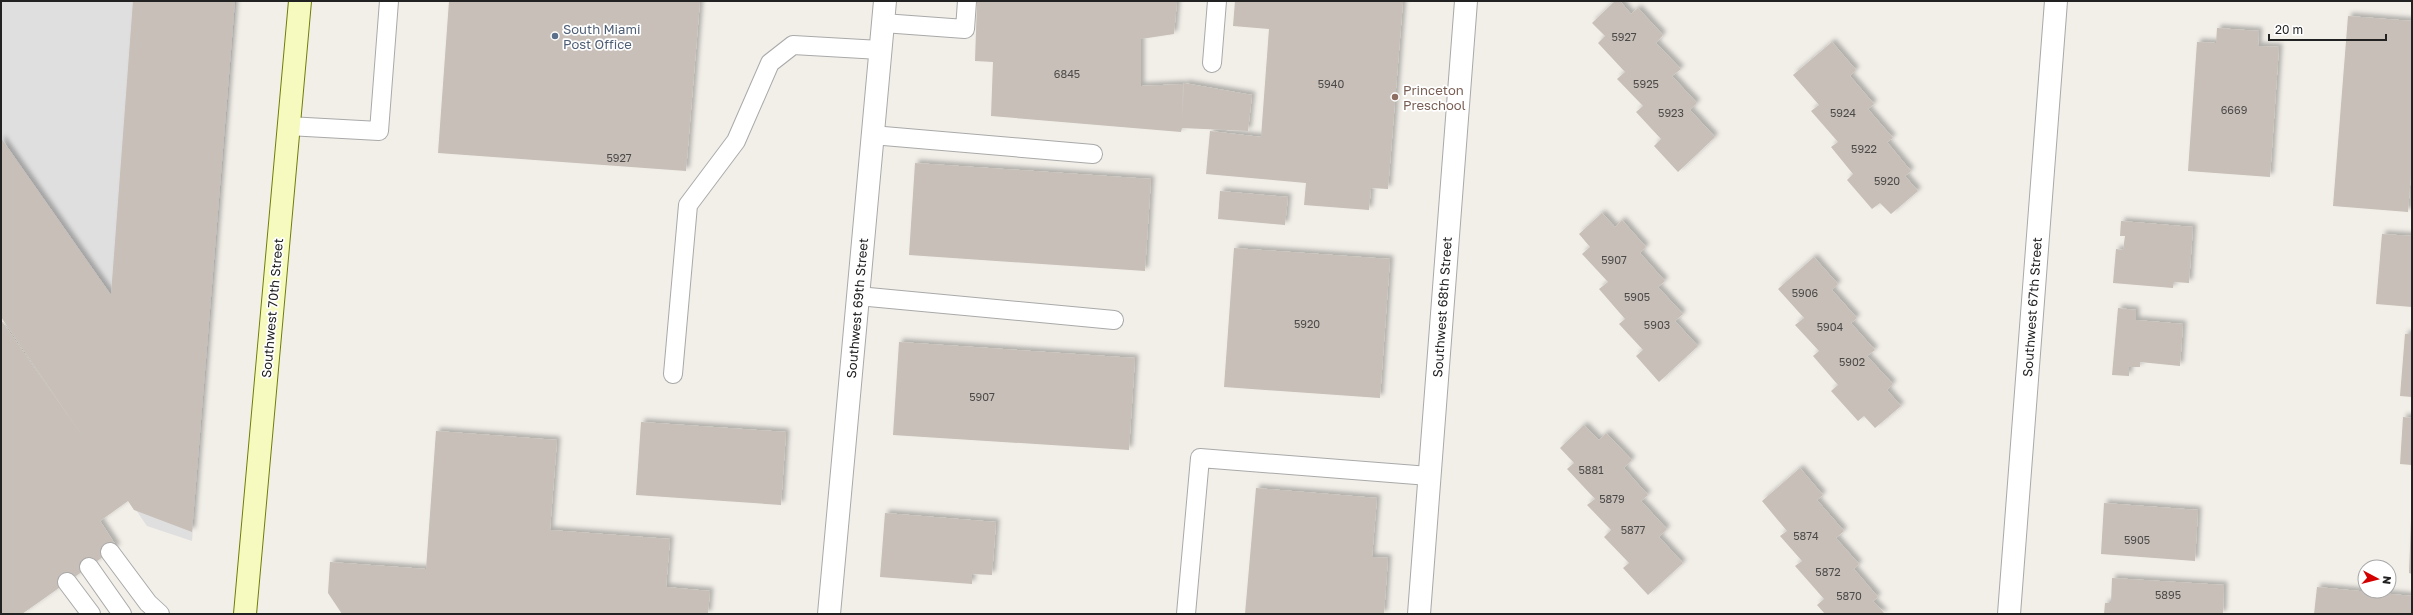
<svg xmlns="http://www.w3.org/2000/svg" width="2413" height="615" font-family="'Golos Text',sans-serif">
<defs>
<filter id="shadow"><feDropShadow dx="3.5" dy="-3.5" stdDeviation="2" flood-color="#0004"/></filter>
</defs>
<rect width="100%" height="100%" fill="#f2efe9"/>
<!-- residential -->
<path fill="#e0dfdf" d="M1,1H236L192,541L147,526L1,312Z"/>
<!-- building -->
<path fill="#c7bfb8" filter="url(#shadow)" d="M133,1H235L192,532L134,510L128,501L100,521L117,547L22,614H1V320L88,444L1,317V138L111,295Z
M449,1H700L686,171L438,153Z
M977,1H1177L1174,34L1141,39V86L1183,84L1182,121L1184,83L1252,95L1248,131L1182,128L1181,132L991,116L993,62L975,61Z
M1235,1H1403L1388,189L1371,188L1369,210L1304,205L1306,183L1206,174L1210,131L1261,137L1269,29L1233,26Z
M1615,1H1620L1631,14L1638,8L1663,35L1656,43L1681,69L1672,76L1697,103L1690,110L1715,137L1678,172L1654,146L1661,139L1636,112L1643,106L1617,79L1625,72L1598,43L1605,36L1592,23Z
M2348,16L2412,21V160L2408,212L2333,206Z
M2217,28L2259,31L2258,46L2279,47L2270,177L2188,171L2197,42L2216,43Z
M1832,42L1856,70L1850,76L1874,104L1868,109L1893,138L1887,142L1911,171L1905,176L1918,191L1891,214L1880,203L1872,209L1847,180L1853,174L1831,147L1838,142L1811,111L1819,105L1793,75Z
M915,163L1151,179L1145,271L909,255Z
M1220,191L1288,197L1285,225L1218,219Z
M1602,213L1615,227L1622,220L1646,247L1640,253L1665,281L1658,287L1683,314L1675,321L1698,346L1659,382L1636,356L1643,350L1619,324L1625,319L1599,289L1608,282L1582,254L1590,247L1579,234Z
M2121,221L2193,227L2189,283L2174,282L2173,288L2113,283L2116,249L2123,250L2125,236H2120Z
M2382,234L2412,236V307L2376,304Z
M1234,248L1390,259L1380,398L1224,387Z
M1814,257L1838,284L1832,290L1857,318L1851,323L1875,350L1867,356L1893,384L1887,390L1901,406L1875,428L1864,416L1858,421L1831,391L1838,385L1813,356L1819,351L1795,325L1804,318L1778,289Z
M2118,308L2136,310V320L2183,324L2180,366L2140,362V367H2129V376L2112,375Z
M2405,334H2412V397L2400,396Z
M899,342L1135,358L1129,450L893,435Z
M2403,417L2412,418V465L2400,464Z
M641,422L786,432L781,505L636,495Z
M1584,425L1599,440L1606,433L1632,460L1624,468L1648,495L1641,501L1667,529L1659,537L1683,563L1648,595L1623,568L1629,563L1604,537L1611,530L1587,505L1595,499L1567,469L1574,463L1560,448Z
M436,431L557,440L550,530L670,539L666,587L710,591L708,614H342L328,593L330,562L426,569Z
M1800,468L1823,495L1817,500L1844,531L1836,538L1859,564L1854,569L1878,597L1873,601L1885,614H1825L1817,605L1824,599L1795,566L1802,561L1780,536L1787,531L1762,501Z
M1256,488L1377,498L1372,557L1388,558L1384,614H1245Z
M2104,503L2198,510L2195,561L2101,554Z
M885,513L996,522L992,575L972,574V584L880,577Z
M2411,520H2412V574L2409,573Z
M2112,578L2224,585L2223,614H2104L2105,603H2111Z
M2317,587L2412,596V614H2314Z"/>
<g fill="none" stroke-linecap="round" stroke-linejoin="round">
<defs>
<path id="lane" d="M883,23L965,29L967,1
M1212,63L1217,1
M288,126L379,131L389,1
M872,135L1093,154
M858,296L1114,320
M673,374L688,205L736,141L770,63L793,45L880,50
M110,552L148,603L160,614
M89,567L122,614
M67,582L91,614
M1186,614L1200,458L1429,476"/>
<path id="street" d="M829,614L885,1
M1419,614L1466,1
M2009,614L2056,1"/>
<path id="secondary" d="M245,614L300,1"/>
</defs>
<!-- lane casing -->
<use href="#lane" stroke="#a9a9a9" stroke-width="20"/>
<!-- street casing -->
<use href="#street" stroke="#a9a9a9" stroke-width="24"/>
<!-- secondary casing -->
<use href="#secondary" stroke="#707d05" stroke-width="24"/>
<!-- lane -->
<use href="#lane" stroke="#fff" stroke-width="18"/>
<!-- street -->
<use href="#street" stroke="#fff" stroke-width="22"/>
<!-- secondary -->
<use href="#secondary" stroke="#f7fabf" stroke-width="22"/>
</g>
<!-- markers -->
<circle fill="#5c6f8a" stroke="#fff" stroke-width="1.5" cx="555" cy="36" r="4"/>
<circle fill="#8d6e63" stroke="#fff" stroke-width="1.5" cx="1395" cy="97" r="4"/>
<g text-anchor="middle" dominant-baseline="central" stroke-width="3.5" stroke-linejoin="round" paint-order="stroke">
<!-- number labels -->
<g font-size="11" fill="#4b4948">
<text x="1624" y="36">5927</text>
<text x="1067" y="73">6845</text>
<text x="1331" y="83">5940</text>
<text x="1646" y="83">5925</text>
<text x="2234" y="109">6669</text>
<text x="1671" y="112">5923</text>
<text x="1843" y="112">5924</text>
<text x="1864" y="148">5922</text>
<text x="619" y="157">5927</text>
<text x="1887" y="180">5920</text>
<text x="1614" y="259">5907</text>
<text x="1805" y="292">5906</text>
<text x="1637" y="296">5905</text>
<text x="1307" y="323">5920</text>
<text x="1657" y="324">5903</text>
<text x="1830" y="326">5904</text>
<text x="1852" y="361">5902</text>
<text x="982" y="396">5907</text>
<text x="1591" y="469">5881</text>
<text x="1612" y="498">5879</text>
<text x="1633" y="529">5877</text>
<text x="1806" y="535">5874</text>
<text x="2137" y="539">5905</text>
<text x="1828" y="571">5872</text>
<text x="2168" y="594">5895</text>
<text x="1849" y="595">5870</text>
</g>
<!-- service labels -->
<g font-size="13" fill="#4e5e75" stroke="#fff" text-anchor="start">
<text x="563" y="29">South Miami<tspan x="563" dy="15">Post Office</tspan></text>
</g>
<!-- education labels -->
<g font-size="13" fill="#785e54" stroke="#fff" text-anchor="start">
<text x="1403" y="90">Princeton<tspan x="1403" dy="15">Preschool</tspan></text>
</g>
<!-- street labels -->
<g font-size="13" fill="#222" stroke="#fff">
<text transform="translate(1442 307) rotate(-86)">Southwest 68th Street</text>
<text transform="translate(2032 307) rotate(-86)">Southwest 67th Street</text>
<text transform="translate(272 308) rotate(-85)">Southwest 70th Street</text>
<text transform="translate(857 308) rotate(-85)">Southwest 69th Street</text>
</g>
</g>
<!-- border -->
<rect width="2413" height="615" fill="none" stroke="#222222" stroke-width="4"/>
<!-- north arrow -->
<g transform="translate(2377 579) rotate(97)"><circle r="19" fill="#ffffff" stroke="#a7a7a7"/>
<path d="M0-3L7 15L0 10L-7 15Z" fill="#d40000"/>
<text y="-6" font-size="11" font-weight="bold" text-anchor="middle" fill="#222222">N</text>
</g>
<!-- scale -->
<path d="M2269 34v6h117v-6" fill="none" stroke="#222222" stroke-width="2"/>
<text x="2275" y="34" font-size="12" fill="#222222" stroke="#ffffff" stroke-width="3" paint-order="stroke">20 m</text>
</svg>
